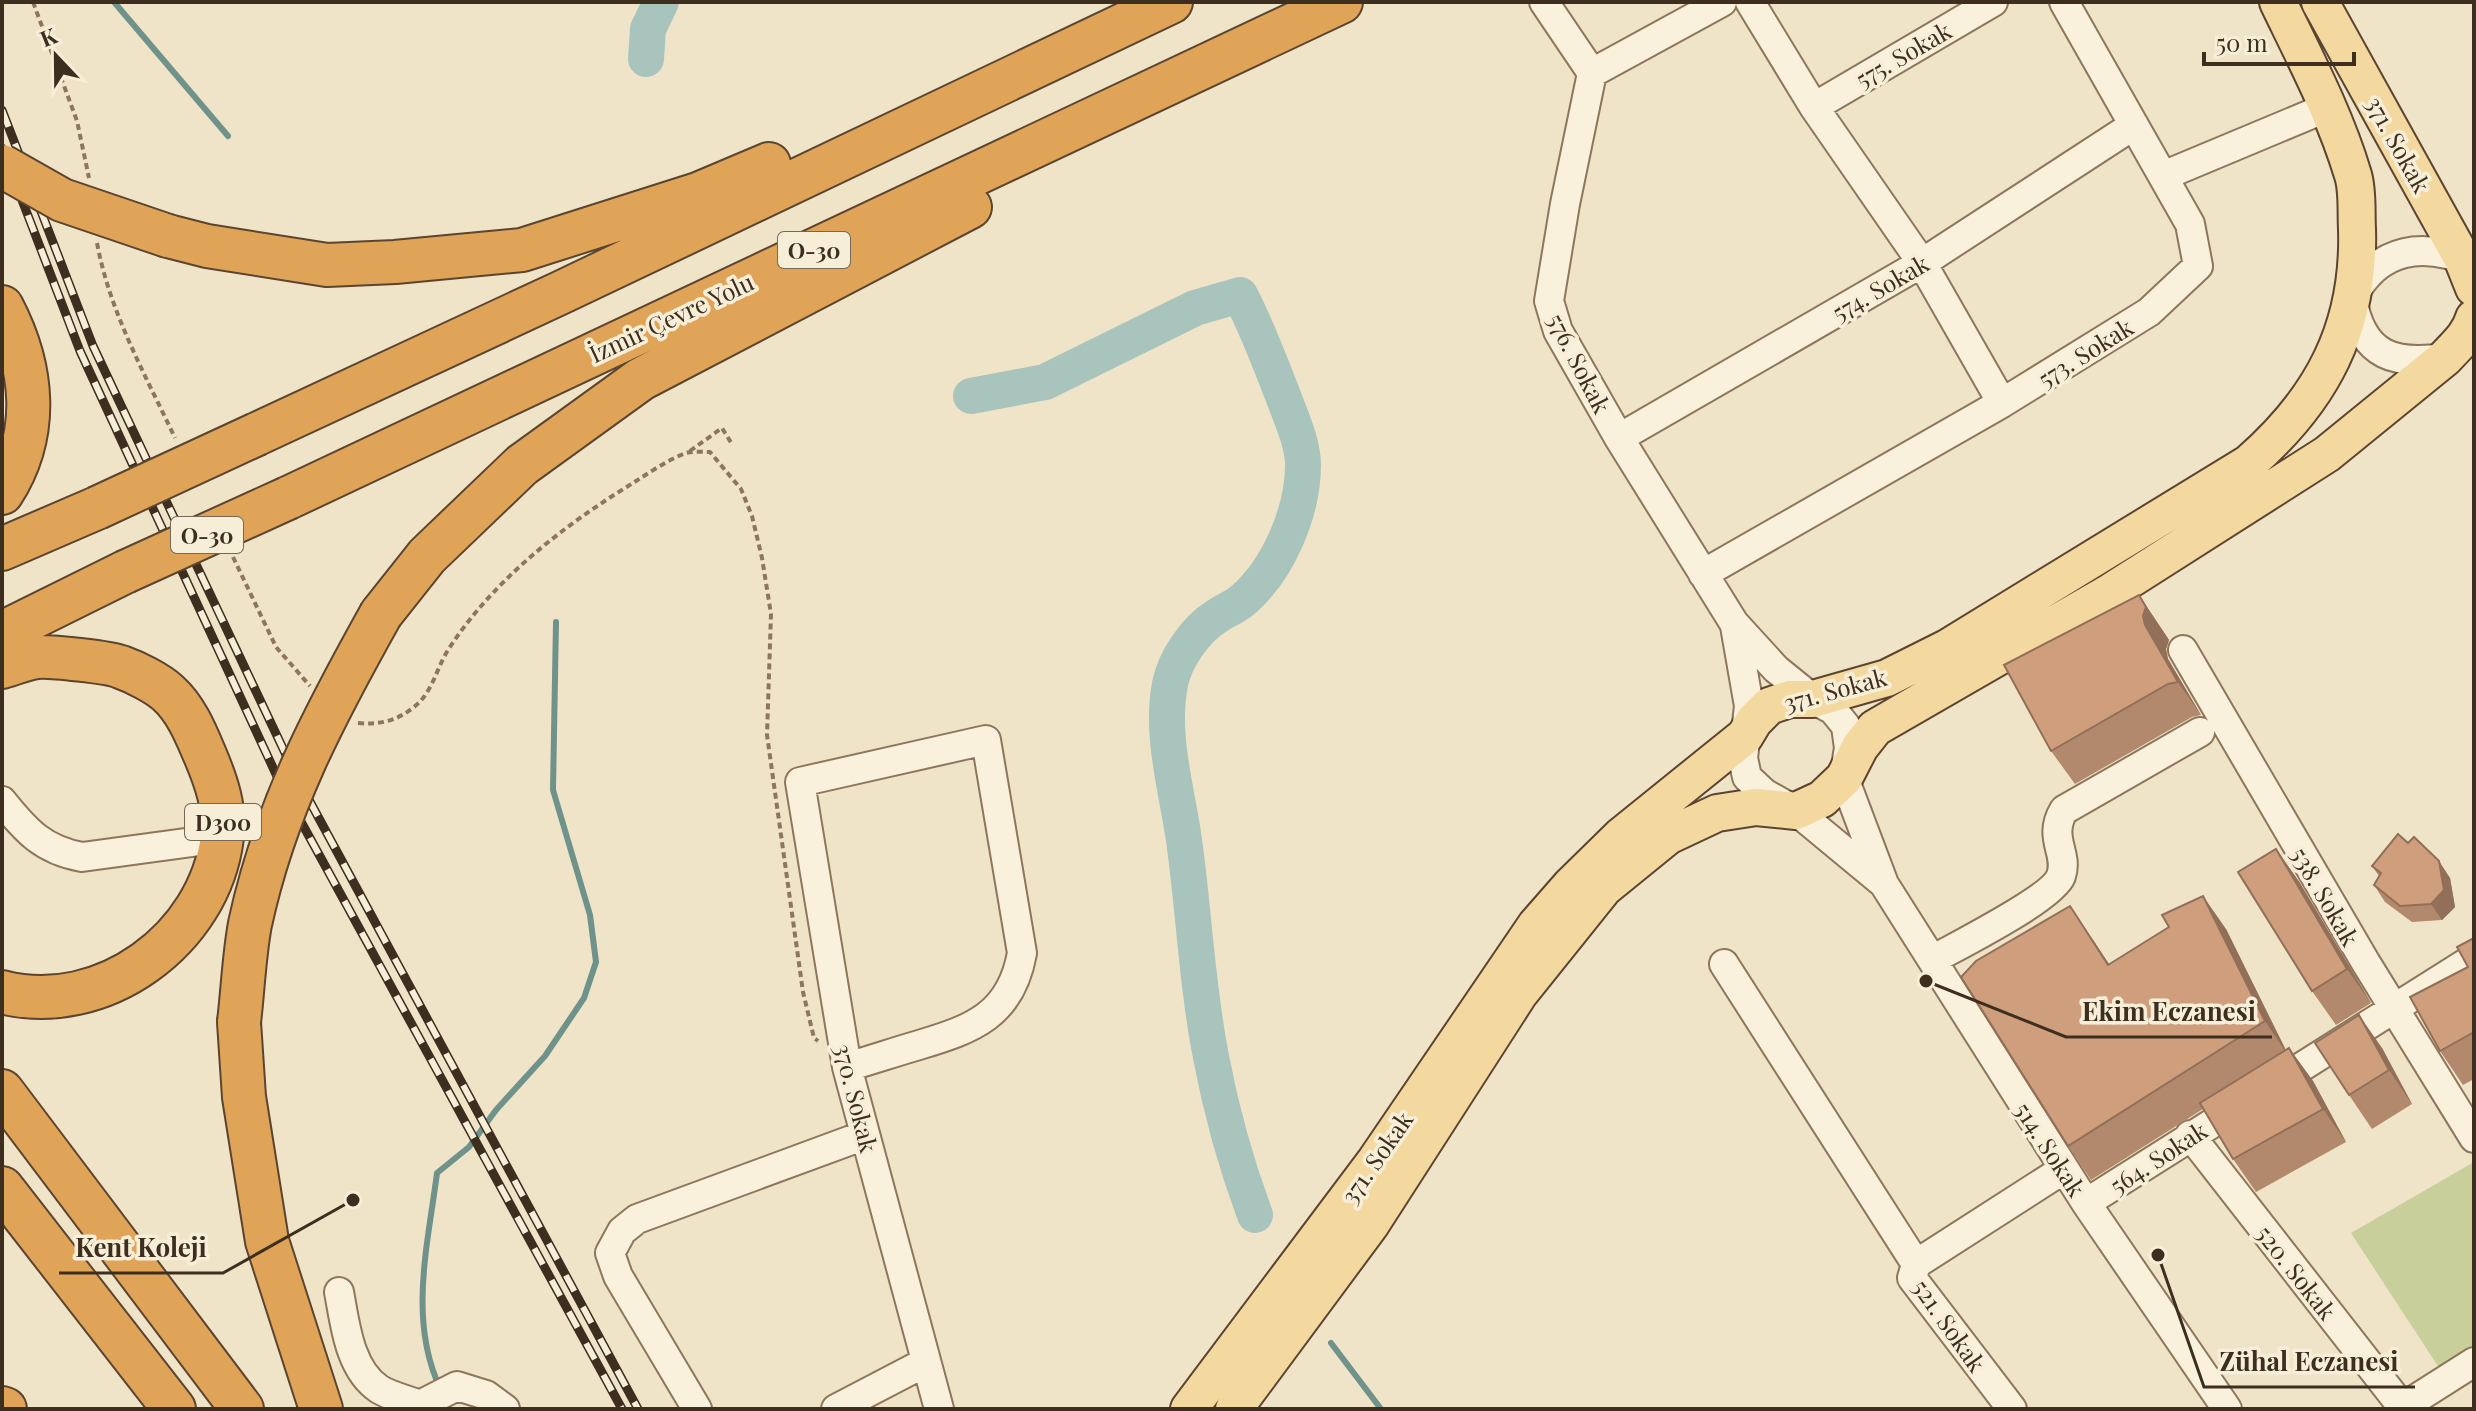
<svg xmlns="http://www.w3.org/2000/svg" width="2476" height="1411" font-family="'Playfair Display',serif">
<rect width="100%" height="100%" fill="#f0e4c8"/>
<!-- green -->
<path fill="#c9cf9b" d="M2474,1162V1355L2443,1374L2351,1233Z"/>
<g fill="none" stroke-linecap="round" stroke-linejoin="round">
<!-- stream -->
<path stroke="#6f938a" stroke-width="6" d="M114,2L228,136
M1331,1343L1381,1409
M440,1388C408,1320 428,1244 437,1173L469,1147L496,1110L545,1056L584,998L596,962L590,915L553,790L556,622"/>
<!-- river -->
<path stroke="#a9c4bc" stroke-width="36" d="M646,59L648,29L661,2
M971,396L1045,382L1195,308L1240,295C1258,329 1271,365 1285,401C1292,420 1303,444 1303,465C1303,512 1278,570 1243,600C1235,607 1226,610 1217,616C1195,630 1175,659 1170,684C1160,736 1177,790 1184,840C1194,912 1197,986 1211,1057C1221,1110 1236,1164 1255,1215"/>
<defs>
<path id="minor" d="M1544,2L1592,73L1565,204L1549,301L1558,331L1619,438L1734,623L1776,669L1813,699L1833,710L1846,726L1849,748L1844,778L1884,884L2086,1203L2227,1409
M1750,2L1814,107L1922,263L2002,403
M1592,73L1722,2
M1814,107L1993,2
M2163,176L2328,107
M2450,357C2396,366 2362,358 2352,298C2379,246 2424,242 2474,263
M1619,438L1922,263L2134,125
M1703,574L2002,403L2149,312L2198,266L2190,224L2064,2
M1735,626L1749,706L1743,758L1747,777L1764,793L1796,811L1883,883
M2183,650L2366,963L2474,1138
M2,801C26,831 43,850 82,857L222,838
M1932,960C1957,946 2053,898 2061,876C2069,853 2047,838 2064,810L2200,732
M1724,964L1916,1264
M847,1067C871,1060 895,1052 919,1045C973,1029 1011,1015 1022,953L986,740L800,782L847,1067L939,1409
M2190,1135L2404,1409
M2086,1203L2474,958
M339,1292C345,1323 349,1369 379,1389C390,1396 407,1400 420,1405L457,1386L486,1395L505,1409
M697,1409L618,1276L610,1253L622,1231L637,1219L865,1135
M836,1409L926,1362
M2012,1409L1912,1278L1916,1264L2064,1169
M2400,1409L2474,1362"/>
<path id="major" d="M2320,2L2462,258L2474,288
M1189,1409L1376,1160L1536,925L1571,885L1621,836L1745,736L1754,721L1769,706L1790,699H1813L1887,678L1947,648L2249,463C2322,399 2360,328 2357,229C2356,212 2358,191 2353,175C2335,115 2305,58 2278,2
M1234,1409L1371,1224L1519,994L1604,888L1668,836L1717,813L1756,807L1796,811L1822,799L1844,778L1860,747L1875,728L2112,591L2327,454L2445,358C2457,345 2469,335 2474,318"/>
<path id="highway" d="M168,236L207,246L327,265L395,262L522,250L698,194L769,164
M2,307C34,368 40,434 2,493
M257,434L560,293L1171,2
M288,498L1341,2
M2,549L97,508
M381,614L427,556L522,465L641,379L970,207
M2,633L125,572
M2,667C13,664 26,658 37,657C50,656 109,662 121,667C135,672 157,683 168,693C186,709 196,734 205,755C216,781 226,809 222,837C210,939 102,1018 2,992
M239,1022L244,1097L267,1241L321,1409
M2,1091L242,1409
M2,1188L174,1409
M2,1408L5,1409"/>
</defs>
<!-- minor casing -->
<use href="#minor" stroke="#8d765c" stroke-width="32"/>
<!-- major casing -->
<use href="#major" stroke="#5b4430" stroke-width="40"/>
<!-- highway casing -->
<use href="#highway" stroke="#5b4430" stroke-width="46"/>
<!-- path -->
<path stroke="#8d765c" stroke-width="4" stroke-dasharray="6 4" stroke-linecap="butt" d="M33,2L77,121L89,178
M97,243C110,313 145,374 175,438
M690,451L722,428L732,444
M233,557L276,647L310,686
M358,723C379,725 397,721 414,707C433,692 436,669 448,650C493,580 563,526 633,483C649,473 667,460 686,453C693,451 702,452 710,452L741,489L752,516L762,558L771,614L767,735L803,992L814,1038L818,1041"/>
<!-- minor -->
<use href="#minor" stroke="#faf1dc" stroke-width="28"/>
<!-- major -->
<use href="#major" stroke="#f3d9a0" stroke-width="36"/>
<!-- highway -->
<use href="#highway" stroke="#e0a458" stroke-width="42"/>
<defs>
<path id="rail" d="M2,110L93,346L295,774L638,1409
M2,148L80,351L281,785L622,1409"/>
</defs>
<!-- rail casing -->
<use href="#rail" stroke="#3d2e20" stroke-width="9"/>
<!-- rail -->
<use href="#rail" stroke="#f7eed8" stroke-width="6" stroke-dasharray="18" stroke-linecap="butt"/>
<defs>
<path id="highway-bridge" d="M2,166L62,200L168,236
M97,508L257,434
M125,572L288,498
M239,1022C243,989 244,956 250,924C275,808 324,716 381,614"/>
</defs>
<!-- highway-bridge casing -->
<use href="#highway-bridge" stroke="#5b4430" stroke-width="46" stroke-linecap="butt"/>
<!-- highway-bridge -->
<use href="#highway-bridge" stroke="#e0a458" stroke-width="42"/>
</g>
<!-- wall -->
<path fill="#b2896c" d="M2139,595L2169,640L2166,649L2168,659L2201,715L2192,717L2075,784L2051,751Z
M2276,849L2300,883L2371,1003L2336,1025L2312,991Z
M2372,866L2450,878L2455,907L2442,920L2412,922L2385,902L2374,885L2379,876Z
M2226,929L2286,1050L2289,1048L2313,1081L2346,1142L2256,1192L2233,1159L2203,1109L2091,1180L2068,1146L2093,940L2109,964Z
M2474,938V1079L2463,1085L2440,1051L2468,967Z
M2382,1048L2412,1104L2372,1129L2349,1095Z"/>
<!-- shaded-wall -->
<path fill="#916f58" d="M2139,595L2169,640L2166,649L2168,659L2201,715L2178,682L2145,625Z
M2276,849L2300,883L2371,1003L2347,969Z
M2439,861L2450,878L2455,907L2442,920L2431,904Z
M2203,896L2226,929L2288,1055L2265,1021Z
M2070,906L2093,940L2132,999L2108,965Z
M2359,1015L2382,1048L2412,1104L2389,1070Z
M2289,1048L2313,1081L2346,1142L2323,1109Z"/>
<!-- building -->
<path fill="#cf9f7d" stroke="#916f58" stroke-width="2" d="M2139,595L2146,607L2143,616L2145,625L2178,682L2168,684L2051,751L2004,665Z
M2398,834L2408,843L2414,837L2439,861L2444,890L2431,904L2400,906L2374,885L2381,873L2372,866Z
M2276,849L2347,969L2312,991L2238,872Z
M2203,896L2265,1021L2068,1146L1961,977L1976,961L2070,906L2108,965L2169,927L2162,915Z
M2474,938V1032L2440,1051L2410,997L2468,967L2457,947Z
M2359,1015L2389,1070L2349,1095L2315,1043Z
M2289,1048L2323,1109L2233,1159L2200,1103Z"/>
<g text-anchor="middle" dominant-baseline="central" stroke-width="7" stroke-linejoin="round" paint-order="stroke">
<!-- shield labels -->
<g fill="#f7eed8" stroke="#756857" stroke-width="2">
<rect x="778" y="232" width="72" height="36" rx="6"/>
<rect x="171" y="517" width="72" height="36" rx="6"/>
<rect x="185" y="804" width="76" height="36" rx="6"/>
</g>
<g font-size="22" font-weight="bold" fill="#3d2e20">
<text x="814" y="250">O-30</text>
<text x="207" y="535">O-30</text>
<text x="223" y="822">D300</text>
</g>
<!-- street labels -->
<g font-size="24" fill="#3d2e20" stroke="#f7eed8">
<text transform="translate(1903 54) rotate(-30)">575. Sokak</text>
<text transform="translate(2399 144) rotate(61)">371. Sokak</text>
<text transform="translate(1880 287) rotate(-30)">574. Sokak</text>
<text transform="translate(671 317) rotate(-25)">İzmir Çevre Yolu</text>
<text transform="translate(2085 352) rotate(-32)">573. Sokak</text>
<text transform="translate(1580 363) rotate(63)">576. Sokak</text>
<text transform="translate(1835 689) rotate(-15)">371. Sokak</text>
<text transform="translate(2326 896) rotate(60)">538. Sokak</text>
<text transform="translate(857 1098) rotate(76)">370. Sokak</text>
<text transform="translate(2051 1149) rotate(57)">514. Sokak</text>
<text transform="translate(1376 1157) rotate(-55)">371. Sokak</text>
<text transform="translate(2158 1157) rotate(-33)">564. Sokak</text>
<text transform="translate(2297 1272) rotate(52)">520. Sokak</text>
<text transform="translate(1950 1325) rotate(55)">521. Sokak</text>
</g>
</g>
<!-- callouts -->
<path fill="none" stroke="#3d2e20" stroke-width="3" d="M1926 981L2066 1037H2272M353 1200L223 1273H59M2158 1255L2204 1387H2415"/>
<g fill="#3d2e20" stroke="#f7eed8" stroke-width="3">
<circle cx="1926" cy="981" r="8"/>
<circle cx="353" cy="1200" r="8"/>
<circle cx="2158" cy="1255" r="8"/>
</g>
<g font-size="26" text-anchor="middle" font-weight="bold" fill="#3d2e20" stroke="#f7eed8" stroke-width="7" stroke-linejoin="round" paint-order="stroke">
<text x="2169" y="1021">Ekim Eczanesi</text>
<text x="141" y="1257">Kent Koleji</text>
<text x="2309" y="1371">Zühal Eczanesi</text>
</g>
<!-- border -->
<rect width="2476" height="1411" fill="none" stroke="#3d2e20" stroke-width="8"/>
<!-- north arrow -->
<g transform="translate(56 56) rotate(338)" stroke="#f7eed8" stroke-width="6" paint-order="stroke">
<path d="M0-6L14 30L0 20L-14 30Z" fill="#3d2e20"/>
<text y="-12" font-size="22" font-weight="bold" text-anchor="middle" fill="#3d2e20">K</text>
</g>
<!-- scale -->
<path d="M2204 52v12h150v-12" fill="none" stroke="#3d2e20" stroke-width="4"/>
<text x="2216" y="52" font-size="24" fill="#3d2e20" stroke="#f7eed8" stroke-width="6" paint-order="stroke">50 m</text>
</svg>
